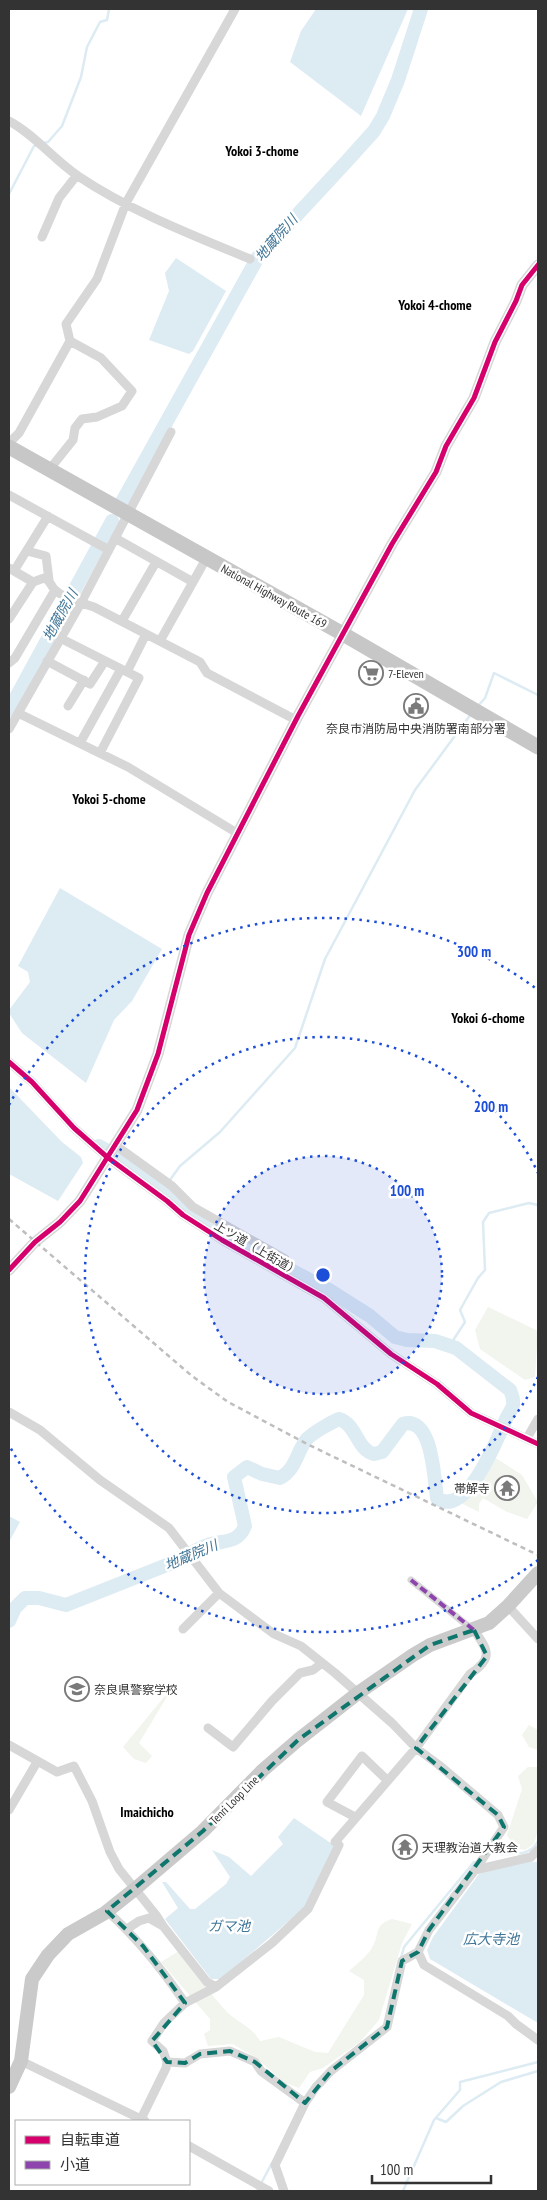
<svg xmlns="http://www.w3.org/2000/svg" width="547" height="2200" font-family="'PT Sans Narrow','Noto Sans JP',sans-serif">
<rect width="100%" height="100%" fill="#fff"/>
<!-- green -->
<path fill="#f1f5ed" d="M488,1307L538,1331L535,1377L525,1380L480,1349L475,1330Z
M494,1457L522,1475L538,1502L527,1519L507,1512L483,1498L479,1504V1512L461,1503L474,1491Z
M168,1695L139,1743L152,1756L146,1763L134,1759L123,1747L164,1697Z
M529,1725L538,1730V1750L529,1747L522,1735Z
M528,1767H538V1830L534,1844L525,1850L515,1848L507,1835L522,1789L518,1776Z
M392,1919L412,1924L402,1943L379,2020L360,2042L323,2068L310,2072L299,2088L285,2083L255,2057L233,2044L208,2046L204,2034L210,2030V2019L161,1962L179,1951C195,1972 210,1994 228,2013C240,2024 251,2026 260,2041L279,2037L315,2052L328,2053L364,1995V1980L349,1971C357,1964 370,1954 374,1944C380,1930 375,1925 392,1919Z"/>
<!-- water -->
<path fill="#ddebf3" d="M316,9H408L361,116L290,62L301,31Z
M176,258L226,291L193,351L189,354L149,340L169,291L165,273Z
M60,888L162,949L132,1001L114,1020L86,1083L22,1033L9,1013V1010L30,982L28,972L18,966Z
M9,1087L62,1142L81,1157L83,1163L58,1201L9,1174Z
M9,1516L20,1522L9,1542Z
M294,1818L335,1846L305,1907L221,1979H211L165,1919L178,1908L162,1882H166L190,1909H195L226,1884L230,1877L212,1850L229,1857L251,1876L283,1844L278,1837Z
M521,1861L538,1862V2023L430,1959L427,1950L433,1937L479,1874Z"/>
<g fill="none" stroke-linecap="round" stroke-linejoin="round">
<!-- stream -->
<path stroke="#ddebf3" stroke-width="2.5" d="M44,143L48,142L62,126L81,77L87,47L100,22L107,20L109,9
M9,194L34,146L39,145
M478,706L485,698L494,673L538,695
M162,1191L180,1166L220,1132L295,1048L325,959L415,790L471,714
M450,1345L465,1322L460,1310L478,1278L485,1270L483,1222L489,1213L529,1203L538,1205
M499,1854C514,1854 531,1856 538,1841
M401,1958L404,1947L474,1862
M436,2118L446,2122L463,2106L501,2082L538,2071
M257,2191L272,2163
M403,2191L434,2120L460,2090V2082L538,2062"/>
<!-- river -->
<path stroke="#ddebf3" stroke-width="14" d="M122,502L258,257L347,161L374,131L383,116L398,80L421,9
M9,710L112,521
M9,1621L15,1608L25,1598H39L66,1605L182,1559C190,1554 198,1548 208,1545C223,1540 238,1544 245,1526L234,1477L247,1467L262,1474L280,1478C296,1469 296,1454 306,1440C312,1433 330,1423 339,1419C357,1425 357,1450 374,1454L382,1452L403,1424C433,1415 434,1480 437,1498C466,1520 498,1437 506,1419C508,1414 512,1410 513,1405C514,1399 512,1395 510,1390L456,1348L435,1341L407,1340L395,1337L370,1316L329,1290L212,1229L118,1157L99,1146"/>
<!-- pedestrian -->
<path stroke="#d7d7d7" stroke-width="7" d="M411,1580L473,1630"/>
<!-- minor -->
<path stroke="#d7d7d7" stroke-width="9" d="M9,121C35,135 53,159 78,176C130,211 192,235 250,259
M42,237L59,198L77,175
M9,443L19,433L70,341L66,324L97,279L126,203L235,9
M49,470L73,440L75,428L82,419L97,417L122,406L132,391L101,358L70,341
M9,495L109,550
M115,538L193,582
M27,551L46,556L49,580
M9,568L33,582L44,578C50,580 50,584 54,589C61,597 84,604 94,607L200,662L207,673L296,720
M14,571L48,516
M9,619L33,582
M122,621L156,562
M60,638L139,678L100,753
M160,641L207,557
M47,661L90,684L105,661
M9,663L15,658L55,590
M127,672L146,634
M68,706L84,680
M18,713L128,767L237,833
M9,729L81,603L171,432
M80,743L121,669
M9,1062L32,1082L74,1128L107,1157L167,1201L183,1215L222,1240L324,1298L391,1354L437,1384L471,1413L538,1444
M115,1145L172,1186L193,1207L285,1259L279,1271
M9,1412L40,1430L100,1480L169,1528L219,1593L274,1634L301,1646L335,1673L392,1723L416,1748L439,1765L498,1815L504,1827L475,1870L429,1930L418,1952L424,1965L508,2016L516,2024L538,2040
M527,1438L538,1419
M508,1606L538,1639
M183,1629L219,1593
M208,1728L233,1747L272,1701L300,1673L313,1670L322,1663
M9,1745L57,1772L74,1766L92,1801L110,1852L119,1869L156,1915L163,1926
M9,1810L37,1762
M355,1817L327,1802L362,1756L387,1780
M475,1870L531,1857L538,1850
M107,1911C138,1939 162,1969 185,2003
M127,1929L139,1921L149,1918L163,1926L207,1982L216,1987
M21,2061L145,2121
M305,2103L261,2071L255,2062L230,2051L200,2054L185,2063L167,2062L163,2051L152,2041L164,2023L185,2003L216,1987L272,1943L308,1909L339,1845L335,1842L416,1748L470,1674C494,1658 488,1650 474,1630
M141,2119L166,2068L167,2062
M189,2146L269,2191
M284,2191L275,2165L305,2103L316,2087L331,2071L387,2027L402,1961L418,1952"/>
<!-- tertiary -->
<path stroke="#d7d7d7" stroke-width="11" d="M9,1270L35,1242L60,1222L80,1201L137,1110L158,1054L189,935L207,893L298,716L392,544L436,472L446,446L474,398L495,342L516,301L522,285L538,265"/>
<!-- primary -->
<path stroke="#cacaca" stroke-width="14" d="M9,2087L21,2061L32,1979L48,1955L68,1934L105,1913L135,1889L203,1831L263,1770L298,1740L358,1693L413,1655L430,1645L489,1623L508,1606L538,1573"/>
<!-- trunk -->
<path stroke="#c7c7c7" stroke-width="15" d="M9,447L343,634L538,747"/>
<!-- rail -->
<path stroke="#bebebe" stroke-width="2.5" stroke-dasharray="5 4" stroke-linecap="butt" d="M9,1219L192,1376L228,1402L309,1445L538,1555"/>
<!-- quiet -->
<path stroke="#8e44ad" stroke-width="4" stroke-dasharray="8 4" stroke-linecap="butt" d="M411,1580L474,1630"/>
<defs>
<path id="cycleway" d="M9,1062L32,1082L74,1128L107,1157L167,1201L183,1215L222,1240L324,1298L391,1354L437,1384L471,1413L538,1444
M9,1270L35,1242L60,1222L80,1201L137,1110L158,1054L189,935L207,893L298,716L392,544L436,472L446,446L474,398L495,342L516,301L522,285L538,265"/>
</defs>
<!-- cycleway casing -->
<use href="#cycleway" stroke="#fff" stroke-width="8"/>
<!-- cycleway -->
<use href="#cycleway" stroke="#d6006c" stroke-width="5"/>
</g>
<!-- marked area -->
<path fill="none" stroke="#0f766e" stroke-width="4" stroke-dasharray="10 6" stroke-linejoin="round" d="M474,1630L487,1656L416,1748L498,1815L504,1827L429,1930L418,1952L402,1961L387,2027L331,2071L305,2103L255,2062L230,2051L200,2054L185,2063L167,2062L152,2041L185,2003L143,1946L107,1911L203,1831L298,1740L430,1645Z"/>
<!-- distance rings -->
<circle cx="323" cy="1275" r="119" fill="#1d4ed8" fill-opacity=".12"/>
<g fill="none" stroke="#1d4ed8" stroke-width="2.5" stroke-dasharray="2.5 5">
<circle cx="323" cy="1275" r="119"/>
<path d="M538 1377A238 238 0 1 1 538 1173"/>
<path d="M538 1560A357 357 0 0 1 9 1445M9 1105A357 357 0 0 1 538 990"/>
</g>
<!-- icons -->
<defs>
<symbol id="supermarket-ring" viewBox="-11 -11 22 22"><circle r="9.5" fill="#fff" stroke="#7a7a7a" stroke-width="1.5"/><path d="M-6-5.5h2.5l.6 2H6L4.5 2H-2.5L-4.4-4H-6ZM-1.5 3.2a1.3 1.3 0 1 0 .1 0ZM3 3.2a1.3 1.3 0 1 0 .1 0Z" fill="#7a7a7a"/></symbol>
<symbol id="civic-ring" viewBox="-11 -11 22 22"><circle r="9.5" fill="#fff" stroke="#7a7a7a" stroke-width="1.5"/><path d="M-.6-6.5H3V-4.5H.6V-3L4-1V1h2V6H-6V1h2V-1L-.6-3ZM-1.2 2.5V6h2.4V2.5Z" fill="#7a7a7a"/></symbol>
<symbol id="temple-ring" viewBox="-11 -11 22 22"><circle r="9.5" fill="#fff" stroke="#7a7a7a" stroke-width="1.5"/><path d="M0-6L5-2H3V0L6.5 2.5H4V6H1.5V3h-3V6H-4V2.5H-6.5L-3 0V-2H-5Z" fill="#7a7a7a"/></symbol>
<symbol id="school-ring" viewBox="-11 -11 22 22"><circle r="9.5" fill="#fff" stroke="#7a7a7a" stroke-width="1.5"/><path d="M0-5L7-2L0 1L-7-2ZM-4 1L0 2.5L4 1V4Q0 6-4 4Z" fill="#7a7a7a"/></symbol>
</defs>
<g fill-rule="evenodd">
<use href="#supermarket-ring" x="357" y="659" width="28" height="28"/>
<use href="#civic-ring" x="402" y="692" width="28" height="28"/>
<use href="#temple-ring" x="493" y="1474" width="28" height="28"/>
<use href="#school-ring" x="63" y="1675" width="28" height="28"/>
<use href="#temple-ring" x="391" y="1833" width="28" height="28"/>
</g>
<g text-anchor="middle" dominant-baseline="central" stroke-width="5" stroke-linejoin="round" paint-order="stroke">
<!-- street labels -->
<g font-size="12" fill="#333" stroke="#fff">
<text transform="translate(274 596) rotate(29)">National Highway Route 169</text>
<text transform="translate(257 1248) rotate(30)">上ツ道（上街道）</text>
<text transform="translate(234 1800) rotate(-45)">Tenri Loop Line</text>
</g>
<!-- poi labels -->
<g font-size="12" fill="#333" stroke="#fff" text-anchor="start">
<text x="388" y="673">7-Eleven</text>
<text x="416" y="728" text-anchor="middle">奈良市消防局中央消防署南部分署</text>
<text x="490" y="1488" text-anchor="end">帯解寺</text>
<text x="94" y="1689">奈良県警察学校</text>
<text x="422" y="1847">天理教治道大教会</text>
</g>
<!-- neighbourhood labels -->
<g font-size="14" font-weight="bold" fill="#000" stroke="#fff">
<text x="262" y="151">Yokoi 3-chome</text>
<text x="435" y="305">Yokoi 4-chome</text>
<text x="109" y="799">Yokoi 5-chome</text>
<text x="488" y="1018">Yokoi 6-chome</text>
<text x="147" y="1812">Imaichicho</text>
</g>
<!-- water labels -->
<g font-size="14" font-style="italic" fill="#3f7597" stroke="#fff">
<text transform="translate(276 238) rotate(-49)">地蔵院川</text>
<text transform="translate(60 615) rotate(-61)">地蔵院川</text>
<text transform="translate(191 1555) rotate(-23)">地蔵院川</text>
<text x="229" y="1926">ガマ池</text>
<text x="491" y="1939">広大寺池</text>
</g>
</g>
<circle cx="323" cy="1275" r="8" fill="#1d4ed8" stroke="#fff" stroke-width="2.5"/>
<g font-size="15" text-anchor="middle" font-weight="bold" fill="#1d4ed8" stroke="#fff" stroke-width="5" stroke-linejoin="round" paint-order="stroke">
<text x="474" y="957">300 m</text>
<text x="491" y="1112">200 m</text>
<text x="407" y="1196">100 m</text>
</g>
<!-- border -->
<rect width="547" height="2200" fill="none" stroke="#333333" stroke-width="20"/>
<!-- legend -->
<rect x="15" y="2120" width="175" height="65" fill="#ffffff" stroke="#adadad"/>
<rect x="25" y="2136" width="25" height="8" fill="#d6006c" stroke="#adadad"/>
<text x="60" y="2145" font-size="15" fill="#333333">自転車道</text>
<rect x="25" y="2161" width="25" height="8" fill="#8e44ad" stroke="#adadad"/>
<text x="60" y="2170" font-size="15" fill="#333333">小道</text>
<!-- scale -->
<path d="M372 2175v8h119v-8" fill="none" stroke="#333333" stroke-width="2.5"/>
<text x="380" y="2175" font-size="15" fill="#333333" stroke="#ffffff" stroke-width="4" paint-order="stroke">100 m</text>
</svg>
